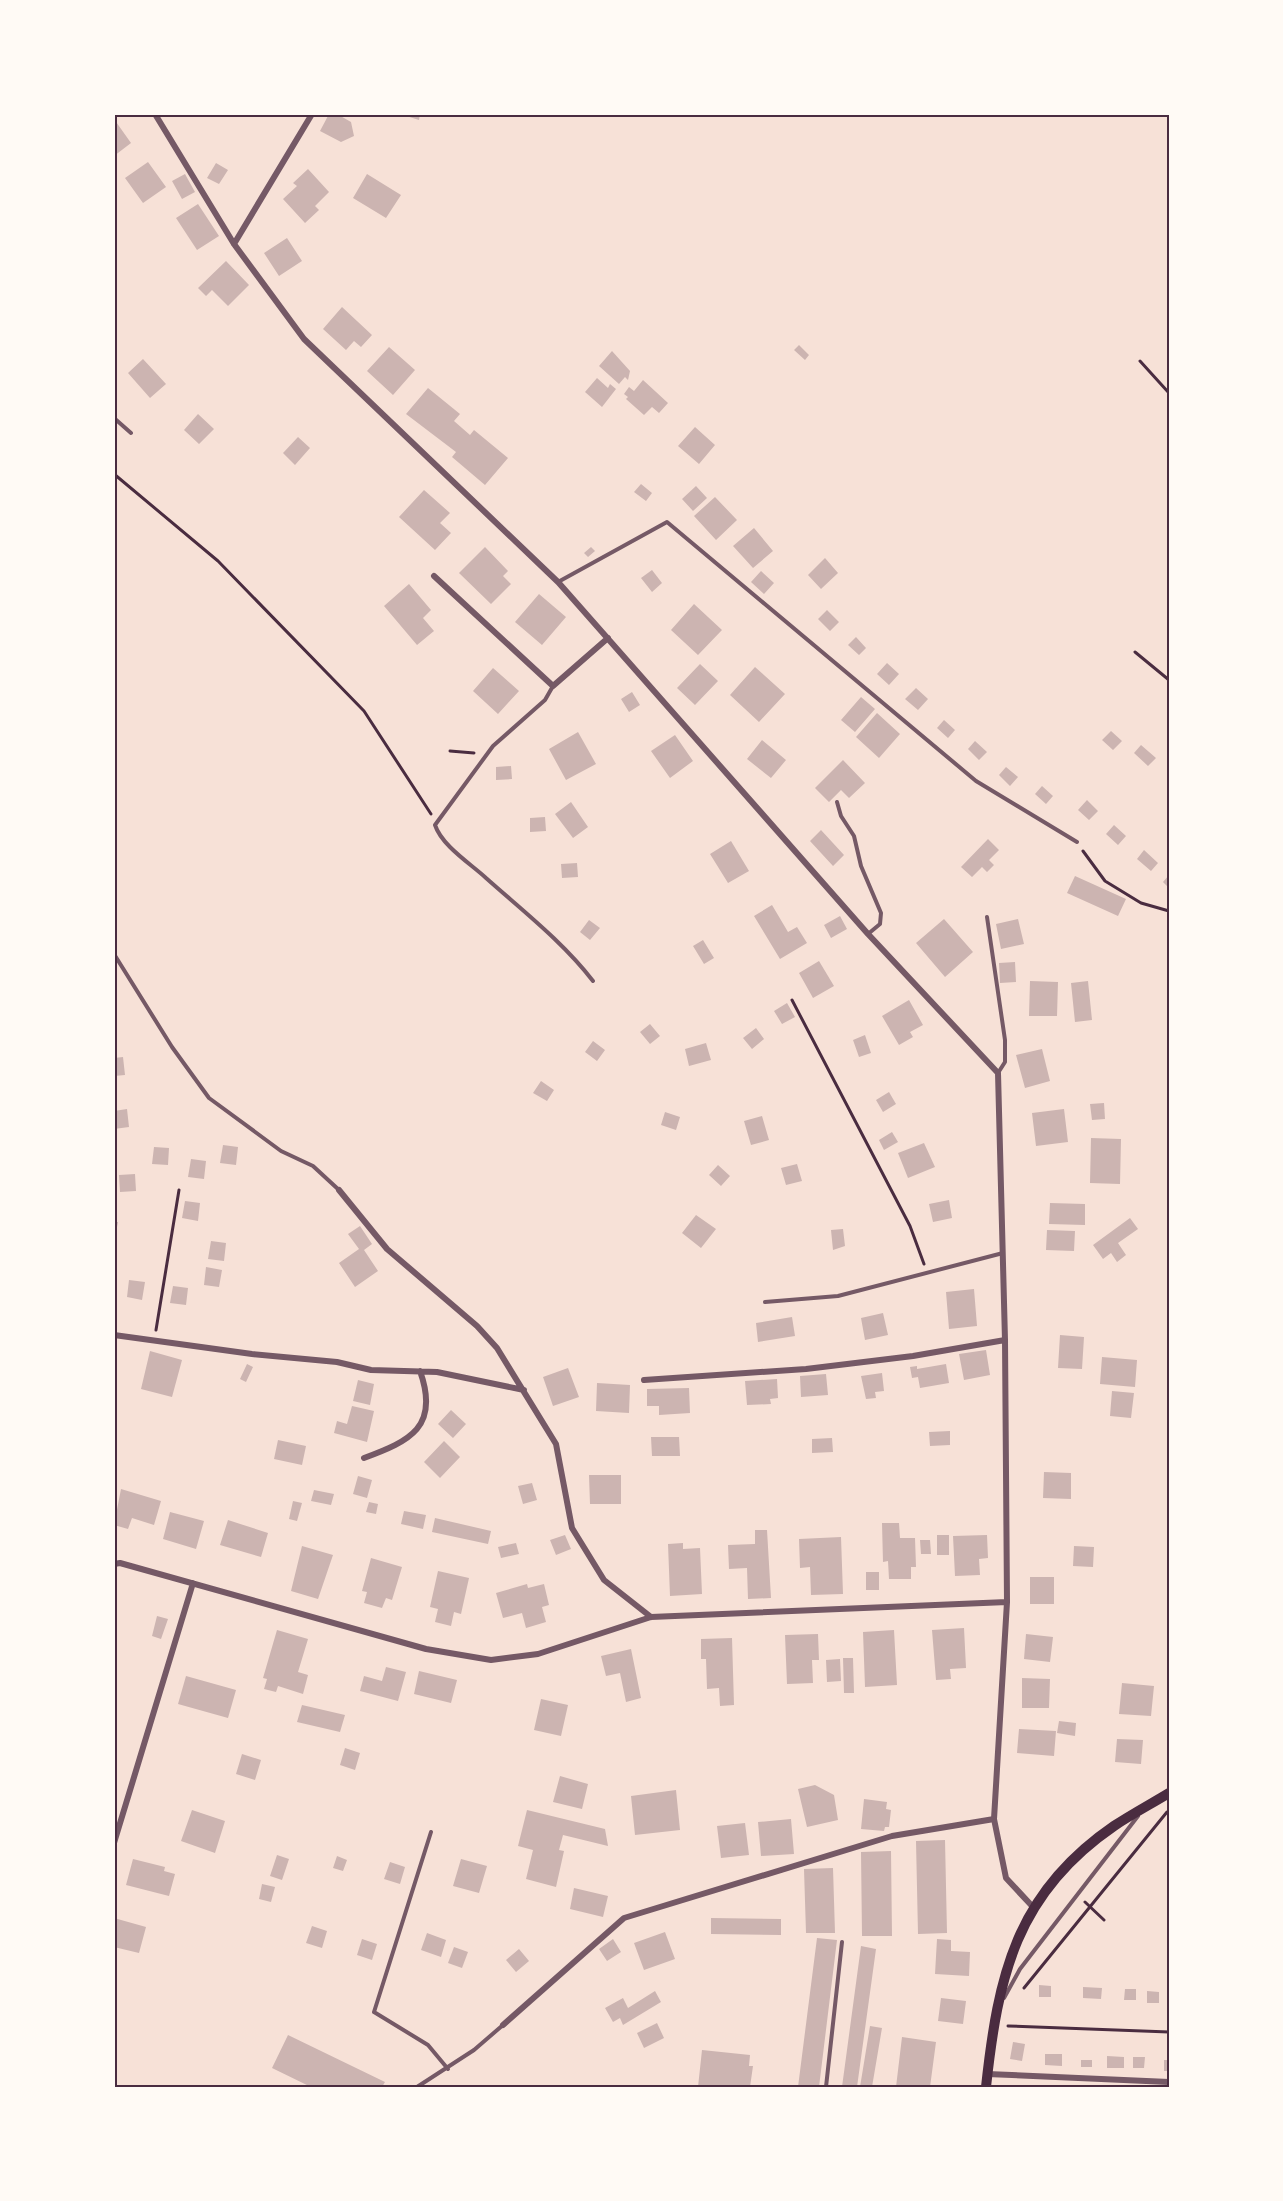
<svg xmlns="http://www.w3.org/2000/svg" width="1283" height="2201" font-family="Lora,serif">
<rect width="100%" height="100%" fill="#f7e1d7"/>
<!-- building -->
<path fill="#ccb4b1" d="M329,114H337L351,122L354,136L341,142L320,131Z
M400,114H420L419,120Z
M114,119L131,143L114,156Z
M148,162L166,187L143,203L125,178Z
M216,163L228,170L219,184L207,178Z
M308,169L329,192L315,206L319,210L305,223L283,199L297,186L293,183Z
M185,174L195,192L182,199L172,181Z
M367,174L401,195L386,218L353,198Z
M198,204L219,236L197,250L176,218Z
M287,238L302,261L279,276L264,253Z
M226,261L249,285L228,306L212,290L206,296L198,288Z
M342,307L372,335L361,347L354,341L346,350L323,329Z
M799,345L809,355L805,360L794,350Z
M389,347L415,370L393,395L367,371Z
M612,351L630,371L628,380L625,377L619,384L599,366Z
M143,359L166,384L150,398L128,373Z
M597,378L608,388L610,384L616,389L602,407L585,392Z
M643,380L668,403L659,413L652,407L644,415L626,399L628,397L624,394L629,387L634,391Z
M428,388L460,414L454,421L470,435L474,430L508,458L485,485L452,457L456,452L406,414Z
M198,414L214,429L199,444L184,430Z
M695,427L715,445L699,464L678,446Z
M298,437L310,448L295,465L283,453Z
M641,484L652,493L646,501L634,492Z
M696,486L707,498L693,511L682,499Z
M424,490L450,513L440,523L451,533L435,550L399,517Z
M715,497L737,520L716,540L694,516Z
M754,528L773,551L753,568L733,546Z
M485,547L508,571L503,576L511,584L491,604L459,573Z
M591,547L595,551L588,557L584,553Z
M825,558L838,573L821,589L808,575Z
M652,570L662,583L652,592L641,578Z
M761,571L774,583L764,594L751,582Z
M409,584L431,610L423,618L434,631L417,645L384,606Z
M539,594L566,617L542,645L515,622Z
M694,604L722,630L698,655L671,630Z
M827,610L839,622L830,631L818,619Z
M856,637L866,648L859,655L848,645Z
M887,663L899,674L889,685L877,674Z
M700,664L718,681L695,705L677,688Z
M755,667L785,694L759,722L730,695Z
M493,668L519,691L498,714L473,691Z
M916,688L928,699L918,710L905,699Z
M632,692L640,705L629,712L621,699Z
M861,697L875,709L855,732L841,720Z
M877,713L900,734L879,758L856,737Z
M944,720L955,730L948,738L937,728Z
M1111,731L1122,741L1113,750L1102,740Z
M578,732L596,764L566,780L549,749Z
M675,735L693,761L670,778L651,751Z
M762,740L786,760L771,778L747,759Z
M975,741L987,752L979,760L968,749Z
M1141,745L1156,758L1148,766L1134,753Z
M843,760L865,783L849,798L841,790L829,802L815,788Z
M511,766L512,779L496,780V767Z
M1006,767L1018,777L1010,786L999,775Z
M1042,786L1053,796L1046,804L1035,794Z
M1087,800L1098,811L1089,820L1078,810Z
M571,802L588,827L573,838L555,814Z
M545,817L546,831L530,832V818Z
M1114,825L1126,836L1118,845L1106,834Z
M821,830L844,855L833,866L810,841Z
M988,839L999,850L989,860L994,865L987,872L982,867L972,877L961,867Z
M731,841L749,871L728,883L710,854Z
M1144,850L1158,863L1151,871L1137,859Z
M577,863L578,877L562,878L561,864Z
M1169,875V888L1163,882Z
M1075,876L1126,899L1118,916L1067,893Z
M772,905L788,932L797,927L807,943L780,959L754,916Z
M840,916L847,929L831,938L824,925Z
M944,919L973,952L945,977L916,943Z
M1018,919L1024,944L1001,949L996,924Z
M589,920L600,928L590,940L580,932Z
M703,940L714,958L704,964L693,946Z
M819,961L834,986L813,998L799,973Z
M1015,962L1016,982L1000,983L999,963Z
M1030,981L1058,982L1057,1016H1029Z
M1088,981L1092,1020L1075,1022L1071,983Z
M909,1000L923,1025L910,1032L913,1037L899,1045L882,1016Z
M787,1003L795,1017L782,1024L774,1011Z
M650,1024L660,1036L650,1044L640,1032Z
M756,1028L764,1039L752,1049L743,1038Z
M865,1035L871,1053L859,1057L853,1040Z
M593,1041L605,1050L597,1061L585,1052Z
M706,1043L711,1060L689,1066L685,1049Z
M1042,1049L1050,1081L1025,1088L1016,1055Z
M123,1057L125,1075L114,1076V1058Z
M541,1081L554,1090L547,1101L533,1093Z
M889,1092L896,1104L883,1112L876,1100Z
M1104,1103L1105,1119L1092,1120L1090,1104Z
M127,1109L129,1127L114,1129V1111Z
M1064,1109L1068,1142L1036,1146L1032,1113Z
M665,1112L680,1117L676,1130L661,1125Z
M762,1116L769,1140L751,1145L744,1121Z
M892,1132L898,1142L884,1150L879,1140Z
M1091,1138L1121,1139L1120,1184L1090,1183Z
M924,1143L935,1167L908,1178L898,1153Z
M223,1145L238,1147L236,1165L220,1163Z
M154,1147L169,1148L168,1165L152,1164Z
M191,1159L206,1161L204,1179L188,1177Z
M797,1164L802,1181L786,1185L781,1168Z
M718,1165L730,1176L721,1186L709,1175Z
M135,1174L136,1191L120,1192L119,1175Z
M949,1200L952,1218L933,1222L929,1204Z
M185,1201L200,1203L198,1221L182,1218Z
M1050,1203L1085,1204V1225L1049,1224Z
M696,1215L716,1229L701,1248L682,1233Z
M1130,1218L1138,1229L1118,1243L1126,1255L1117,1262L1111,1253L1103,1259L1093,1245Z
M114,1222H118L115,1237H114Z
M360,1226L372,1244L364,1250L378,1271L355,1287L339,1263L359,1249L348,1234Z
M843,1229L845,1246L833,1250L831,1230Z
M1047,1230L1075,1231L1074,1251L1046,1250Z
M211,1241L226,1243L224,1261L208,1259Z
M206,1267L222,1270L219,1287L204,1285Z
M129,1280L145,1282L142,1300L127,1297Z
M173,1286L188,1288L186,1305L170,1303Z
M974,1289L977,1326L949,1329L946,1292Z
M883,1313L888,1335L865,1340L861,1318Z
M792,1317L795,1336L758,1342L756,1323Z
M1060,1335L1084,1337L1082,1369L1058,1368Z
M986,1350L990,1375L964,1380L959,1354Z
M150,1351L182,1360L172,1397L141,1389Z
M1102,1357L1137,1360L1135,1387L1100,1384Z
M247,1364L253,1367L246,1382L240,1379Z
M946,1364L949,1383L920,1388L918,1377L912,1378L910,1367L917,1366V1369Z
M568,1368L579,1397L553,1406L543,1377Z
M882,1373L884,1391L875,1392L876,1398L866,1399L861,1376Z
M826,1374L828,1395L801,1397L800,1376Z
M777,1379L778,1398L770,1399L771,1404L747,1405L745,1381Z
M358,1380L374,1384L370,1405L353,1401Z
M597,1383L630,1385L629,1413L596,1411Z
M689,1388L690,1413L659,1415V1406H647V1389Z
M1112,1391L1134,1393L1131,1418L1110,1416Z
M352,1406L374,1411L367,1442L334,1433L337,1421L347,1424Z
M451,1410L466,1424L453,1438L438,1424Z
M950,1431V1445L930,1446L929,1432Z
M651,1437H679L680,1456H652Z
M832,1438L833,1452L812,1453V1439Z
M278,1440L306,1446L302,1465L274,1459Z
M444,1441L460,1457L440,1478L424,1462Z
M1044,1472L1071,1473V1499L1043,1498Z
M589,1475H621V1504H590Z
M358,1476L372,1480L367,1498L353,1494Z
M532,1483L537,1500L523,1504L518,1486Z
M121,1489L161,1501L154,1525L132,1518L128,1529L114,1525Z
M314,1490L334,1494L331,1505L311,1501Z
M293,1501L302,1503L297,1521L289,1519Z
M369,1502L378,1504L376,1514L366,1512Z
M404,1511L426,1515L423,1529L401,1524Z
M170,1512L204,1521L196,1549L163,1539Z
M435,1518L491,1531L488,1544L432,1532Z
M228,1520L268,1533L261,1557L220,1545Z
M882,1523H899L900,1538H915L916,1567H911V1579H889L888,1561L883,1562Z
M755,1530H767L771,1598L748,1599L747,1568L729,1569L728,1545L755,1544Z
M565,1535L571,1549L556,1555L550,1540Z
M937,1535H949V1555H937Z
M987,1535L988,1558L979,1559L980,1575L955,1576L953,1536Z
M841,1537L843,1594L811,1595L810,1567L800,1568L799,1539Z
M920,1540H930L931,1554H921Z
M516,1543L519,1554L501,1558L498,1547Z
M683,1543V1549L700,1548L702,1594L670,1596L668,1544Z
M302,1546L333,1555L318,1599L291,1591Z
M1074,1546L1094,1547L1093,1567L1073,1566Z
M371,1558L402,1567L392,1600L386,1598L382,1608L364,1603L367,1592L362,1591Z
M438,1571L469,1578L461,1614L454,1612L451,1626L435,1622L438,1609L430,1607Z
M866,1572H879V1590H866Z
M1030,1577H1054V1604H1030Z
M527,1584L528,1588L544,1584L549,1605L542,1607L546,1622L526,1628L522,1613L503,1618L496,1593Z
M157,1616L168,1619L161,1639L152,1636Z
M964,1628L966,1668L950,1669L951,1679L936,1680L932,1630Z
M277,1630L308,1639L298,1672L308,1675L303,1694L278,1686L276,1692L264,1689L267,1679L263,1678Z
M894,1630L897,1685L865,1687L863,1632Z
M818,1634L819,1660H812L813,1683L787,1684L785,1635Z
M1026,1634L1053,1637L1050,1662L1024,1659Z
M732,1638L734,1705L720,1706L719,1688L707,1689L706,1659H701V1639Z
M631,1649L641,1698L626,1702L620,1673L606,1676L601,1656Z
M843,1658H853L854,1693H844Z
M840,1659L841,1681L827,1682L826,1660Z
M386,1667L406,1672L398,1701L360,1691L364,1676L382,1681Z
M419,1671L457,1680L451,1703L414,1694Z
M186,1676L236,1690L228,1718L178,1704Z
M1022,1678L1050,1679L1049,1708H1022Z
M1122,1683L1154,1686L1151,1716L1119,1714Z
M541,1699L568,1705L561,1736L534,1730Z
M302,1705L345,1715L340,1732L297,1722Z
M1059,1721L1076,1723L1075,1736L1057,1733Z
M1019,1729L1056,1731L1054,1756L1017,1753Z
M1117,1739L1143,1740L1141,1764L1115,1762Z
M345,1748L360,1753L355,1770L340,1765Z
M242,1754L261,1760L255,1780L236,1774Z
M560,1776L588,1784L582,1809L553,1802Z
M815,1785L834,1795L838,1820L807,1827L798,1789Z
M676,1790L680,1830L635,1835L631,1796Z
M864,1799L887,1802L886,1809L891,1810L889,1827H885L884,1831L861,1829Z
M192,1810L225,1821L215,1853L181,1841Z
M527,1810L605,1829L608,1846L563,1835L559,1850L564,1851L556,1887L526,1879L533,1850L518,1846Z
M791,1819L794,1854L761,1856L758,1822Z
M745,1823L749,1855L721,1858L717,1826Z
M945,1840L947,1933L918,1934L916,1841Z
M891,1851L892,1936H862L861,1852Z
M277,1855L289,1859L282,1880L270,1876Z
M337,1856L347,1860L343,1871L333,1868Z
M133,1859L165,1867L164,1871L175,1874L169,1896L126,1885Z
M461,1859L487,1866L479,1893L453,1886Z
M390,1862L405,1867L400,1884L384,1879Z
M833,1868L835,1933H806L804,1869Z
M262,1884L275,1887L271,1902L259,1899Z
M574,1888L608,1896L603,1917L570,1909Z
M114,1918L146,1927L139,1953L114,1947Z
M711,1918L781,1919V1935L711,1934Z
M312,1926L327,1931L322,1948L306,1943Z
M665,1932L675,1959L644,1970L634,1943Z
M427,1933L446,1940L441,1957L421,1950Z
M817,1938L837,1940L819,2087H798Z
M362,1939L377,1944L372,1960L357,1955Z
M613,1939L621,1952L607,1961L599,1949Z
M937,1939L951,1940V1951L970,1952L969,1976L935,1974Z
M861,1946L876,1949L857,2087H842Z
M454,1947L468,1952L462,1968L448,1963Z
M519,1949L529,1961L516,1972L506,1960Z
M1039,1985L1051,1986V1997H1039Z
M1083,1987L1102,1988L1101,1999L1083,1998Z
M1125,1989H1136V2000H1124Z
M655,1991L661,2002L623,2025L620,2018L613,2022L605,2008L623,1998L628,2008Z
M1147,1991L1159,1992V2003H1147Z
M941,1998L966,2001L963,2024L938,2021Z
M657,2023L664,2038L644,2048L637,2033Z
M870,2026L882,2028L872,2087H860Z
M288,2035L385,2082L382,2087H311L272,2068Z
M902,2037L936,2042L930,2087H896Z
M1013,2042L1025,2044L1022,2061L1010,2059Z
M702,2050L750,2055L749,2066H753L750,2087H698Z
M1045,2054H1062V2066L1045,2065Z
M1107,2056L1124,2057V2068H1107Z
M1133,2057H1145L1144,2068H1133Z
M1081,2060H1092V2067H1081Z
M1164,2060H1169V2071H1164Z"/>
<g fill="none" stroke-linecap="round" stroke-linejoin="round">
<!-- path -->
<path stroke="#4a2c40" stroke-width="3" d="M1140,361L1169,393
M114,474L218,561L364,711L431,814
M1135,652L1169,680
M450,751L474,753
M1083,851L1105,881L1141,903L1169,911
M792,1000L910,1226L924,1264
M156,1330L179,1190
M1085,1902L1104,1920
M1024,1988L1167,1812
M1008,2026L1169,2032"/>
<!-- service -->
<path stroke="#755966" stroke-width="4" d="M114,418L131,433
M558,582L667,522L976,781L1077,842
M553,686L545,700L493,746L435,825C442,846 471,864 486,878C523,911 563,942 593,981
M837,802L841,816L854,836L861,866L881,913L880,924L868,934
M987,917L1005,1040V1062L998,1073
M114,954L172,1047L209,1098L281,1151L313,1166L339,1190
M765,1302L838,1296L1003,1253
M431,1832L374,2012L428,2045L448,2069
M1004,1998L1020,1969L1138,1816
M417,2087L474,2050L503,2025
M826,2087L842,1942"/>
<!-- minor -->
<path stroke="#755966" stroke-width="6" d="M155,114L234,244L304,339L558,582L868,934L998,1073L1005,1340L1007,1602L994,1819L1006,1878L1033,1907
M234,244L312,114
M434,576L553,686L608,638
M339,1190L387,1249L477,1326L497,1348L556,1444L572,1528L604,1580L651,1617
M114,1335L252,1354L337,1362L371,1370L437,1372L524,1390
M644,1380L806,1369L913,1356L1005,1340
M364,1458C410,1441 440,1427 420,1371
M114,1564L120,1563L426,1649L491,1660L538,1654L651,1617L1007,1602
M114,1843L193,1583
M503,2025L624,1918L892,1836L994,1819
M987,2074L1169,2082"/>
<!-- secondary -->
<path stroke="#4a2c40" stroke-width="10" d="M986,2087C998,1976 1016,1893 1114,1826C1132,1814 1151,1804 1169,1793"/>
</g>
<!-- border -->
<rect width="1283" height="2201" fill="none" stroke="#fffaf5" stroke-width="231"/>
<rect x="116" y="116" width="1052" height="1970" fill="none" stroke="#4a2c40" stroke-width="2"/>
</svg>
